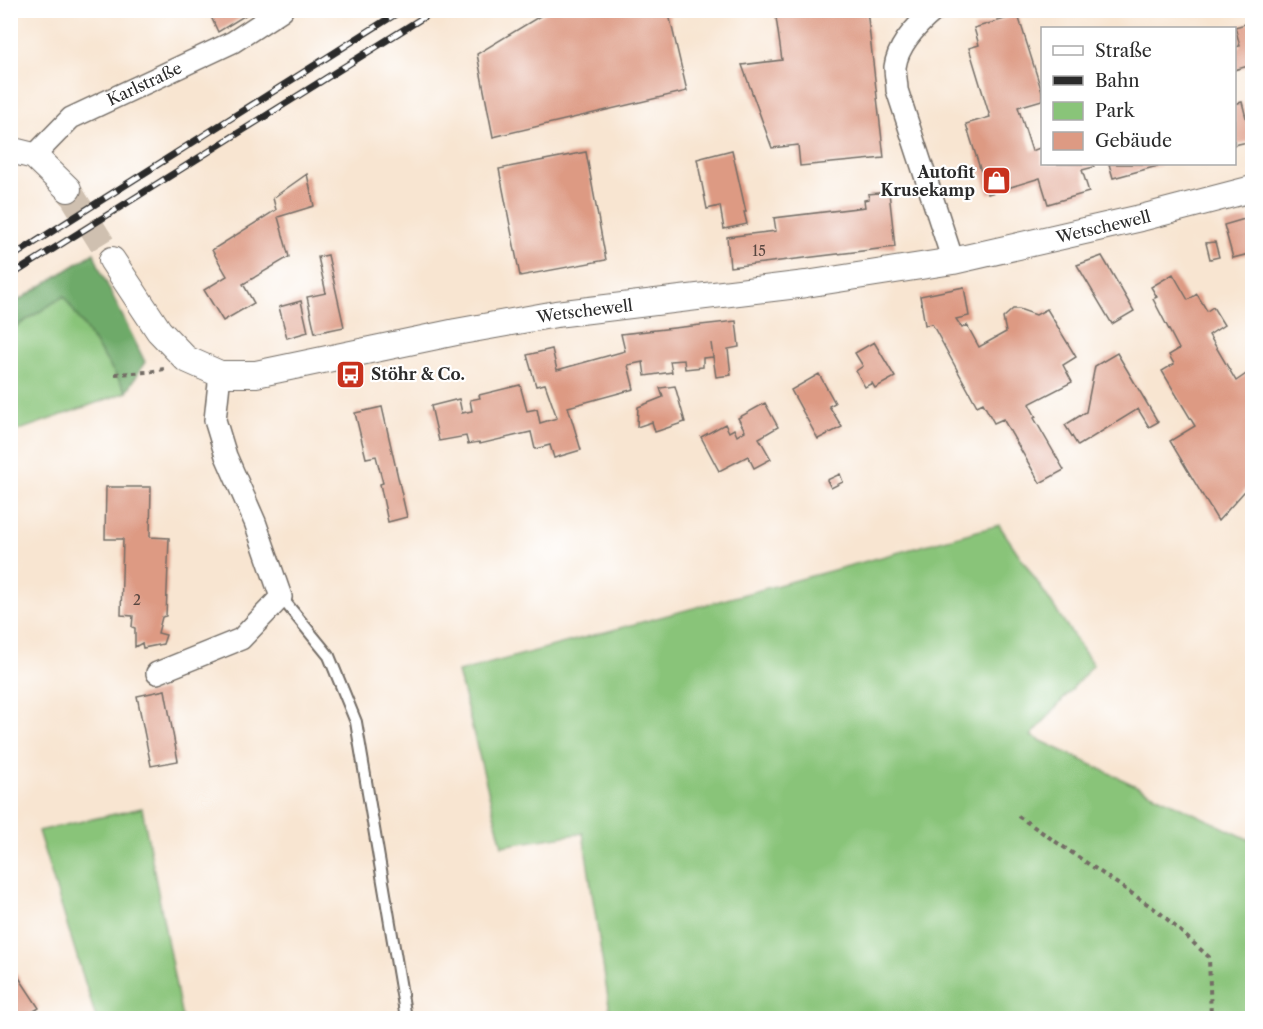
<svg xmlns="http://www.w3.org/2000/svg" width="1263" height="1029" font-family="'Libre Caslon Text',serif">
<rect width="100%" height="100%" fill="#fff"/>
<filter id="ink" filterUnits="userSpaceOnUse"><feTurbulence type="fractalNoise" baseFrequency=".0167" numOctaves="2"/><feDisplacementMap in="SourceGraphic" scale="12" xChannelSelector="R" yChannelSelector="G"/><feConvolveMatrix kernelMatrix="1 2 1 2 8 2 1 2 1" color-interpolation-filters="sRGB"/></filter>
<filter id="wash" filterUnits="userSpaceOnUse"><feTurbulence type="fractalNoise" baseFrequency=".008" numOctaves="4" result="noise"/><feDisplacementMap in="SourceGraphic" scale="24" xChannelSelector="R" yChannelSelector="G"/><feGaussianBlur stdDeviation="1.35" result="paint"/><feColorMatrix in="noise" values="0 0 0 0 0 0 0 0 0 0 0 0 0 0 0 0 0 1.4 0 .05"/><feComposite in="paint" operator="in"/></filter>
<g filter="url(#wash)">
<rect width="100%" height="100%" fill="#f8e5d1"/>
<!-- green -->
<path fill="#89c479" stroke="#5a7852" stroke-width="1.5" d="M64,295L127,392L11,433V330Z
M999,525L1093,665L1031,736L1252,841V1018H611L583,833L502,846L458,672Z
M142,808L182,1018H96L38,831Z"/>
<!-- forest -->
<path fill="#6eaa69" stroke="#4c6a4a" stroke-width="1.5" d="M94,253L101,272L145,362L127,392L64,296L11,330V305Z"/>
<g id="blocks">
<!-- building -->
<path fill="#dd9a83" d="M208,10H254L218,32Z
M550,10H668L687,91L493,137L477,54Z
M775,10H867L884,158L800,166L798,145L772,148L742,65L782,60Z
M1018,15L1042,92V100L1018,107L1032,151L1042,147V164H1093L1094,167L1082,170L1089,192L1048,204L1040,178L988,194L966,124L990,117L969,48L979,45L974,28Z
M1252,22V65L1234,70V47L1240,46L1235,27Z
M1242,102L1252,141L1234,145V104Z
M732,150L746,212H744L747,224L724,229L720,206L707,209L697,159Z
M586,152L606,260L520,276L499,169Z
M1109,164H1165L1113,178Z
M307,174L314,206L278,217L289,257L243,284L254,303L223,321L204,290L227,276L212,250L276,210L273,198Z
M889,192L895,247L730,267L727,237L776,231L774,218L865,207L864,200L869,199L868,194Z
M1248,218L1252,236V261L1249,254L1233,258L1224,225Z
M1215,242L1219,257L1210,259L1206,243Z
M328,255L344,327L315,333L307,297L326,293L318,257Z
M1102,256L1134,311L1112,324L1077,265Z
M1173,274L1188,300L1197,294L1207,311L1213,307L1224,325L1209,335L1236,381L1252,370V483L1218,521L1170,441L1195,426L1162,371L1174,364L1169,355L1179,349L1153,299L1157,297L1151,287Z
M964,287L969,316L956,319L962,328L967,325L979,347L1006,332L1003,318L1013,309H1019L1036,315L1047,309L1076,357L1063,365L1072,382L1029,404L1036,417L1034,418L1064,470L1040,483L1003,419L994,423L983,403L977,406L932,324L925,325L920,296Z
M301,301L308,332L287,338L279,307Z
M736,321L739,347L728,349L731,375L716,377L711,343L713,357L703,358V367L685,369L684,360L670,361L672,372L645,376L643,362L628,365L634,389L568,407L581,450L554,458L550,445L535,449L531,432L480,444L479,442L468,444L466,436L439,441L431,406L459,399L462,413L472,411L470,400L480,398L479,395L520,385L527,411L537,409L540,423L557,418L545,384L536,386L527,355L552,349L557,370L625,351L621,334Z
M874,342L895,377L875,388L872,383L865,387L856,371L863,366L855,353Z
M1117,353L1158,422L1149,427L1138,409L1078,446L1065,425L1086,412L1095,366Z
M819,374L835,403L829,406L842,427L818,439L791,390Z
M675,386L685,422L655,432L652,422L637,427L638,407L663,397L660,388Z
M765,403L778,427L759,438L771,459L754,468L748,456L719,471L701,437L725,424L729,432L734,429L737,436L745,431L738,418Z
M382,407L407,517L388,522L380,484L383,483L376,456L366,458L355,413Z
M840,474L843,482L831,488L827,480Z
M106,487H151L150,537L169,538L166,616L162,617L158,633L166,635L163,644L143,648L142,643L135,647V628L132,627L133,616L121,615L123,539H105Z
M165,690L178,761L151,766L137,696Z
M10,964L39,1008L22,1018H10Z"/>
</g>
</g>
<g filter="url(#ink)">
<use href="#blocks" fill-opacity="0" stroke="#736c65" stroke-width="1.5"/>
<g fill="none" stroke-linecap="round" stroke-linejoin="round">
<!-- tertiary-tunnel -->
<path stroke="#cfc0b0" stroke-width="26" stroke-dasharray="26 13" stroke-linecap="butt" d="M68,189L112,260"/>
<defs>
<path id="service" d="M281,597L329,656L356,722L406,1018"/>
<g id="minor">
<path d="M935,10C918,24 898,44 895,67C895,74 897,83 897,90L953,261"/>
<path id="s1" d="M34,156L71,118L233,42L282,10"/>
<path d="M157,673L241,639L281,597L255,522L226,456L215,420L220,374"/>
</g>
<g id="tertiary">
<path d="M10,150L34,156L68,189"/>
<path id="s2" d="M112,260L159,331L186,359L220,374H256L456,332L556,314L806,284L953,261L1141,218L1252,189"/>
</g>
</defs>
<!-- service casing -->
<use href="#service" stroke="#736c65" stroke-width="14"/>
<!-- minor casing -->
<use href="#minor" stroke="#736c65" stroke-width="24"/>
<!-- tertiary casing -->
<use href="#tertiary" stroke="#736c65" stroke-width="28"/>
<!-- path -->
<path stroke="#736c65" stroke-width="4" stroke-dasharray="4.5 4.5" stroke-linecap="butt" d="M115,374L148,372L164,369
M1018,816L1159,912L1209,957L1211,1018"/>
<!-- service -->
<use href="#service" stroke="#fff" stroke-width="10"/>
<!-- minor -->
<use href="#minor" stroke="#fff" stroke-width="21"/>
<!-- tertiary -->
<use href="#tertiary" stroke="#fff" stroke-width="26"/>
<defs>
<path id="rail" d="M10,258L402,10
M10,276L435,10"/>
</defs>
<!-- rail casing -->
<use href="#rail" stroke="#2b2b2b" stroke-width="7"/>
<!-- rail -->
<use href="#rail" stroke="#fff" stroke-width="4.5" stroke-dasharray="14" stroke-linecap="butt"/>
</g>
</g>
<!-- icons -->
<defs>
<symbol id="shop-square" viewBox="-11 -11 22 22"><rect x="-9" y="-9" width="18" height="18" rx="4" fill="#c8321e" stroke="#fff"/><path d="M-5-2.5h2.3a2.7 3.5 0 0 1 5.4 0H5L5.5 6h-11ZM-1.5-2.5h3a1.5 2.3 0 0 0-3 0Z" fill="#fff"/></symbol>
<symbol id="bus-square" viewBox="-11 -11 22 22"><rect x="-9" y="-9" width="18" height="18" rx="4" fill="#c8321e" stroke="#fff"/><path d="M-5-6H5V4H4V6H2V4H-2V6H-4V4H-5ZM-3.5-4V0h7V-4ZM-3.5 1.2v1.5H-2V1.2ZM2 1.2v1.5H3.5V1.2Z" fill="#fff"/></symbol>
</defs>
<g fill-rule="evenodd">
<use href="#shop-square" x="980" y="164" width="33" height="33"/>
<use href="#bus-square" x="334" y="358" width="33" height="33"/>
</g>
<g text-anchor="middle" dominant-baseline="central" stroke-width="4.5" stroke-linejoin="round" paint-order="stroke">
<!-- number labels -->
<g font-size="14" fill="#584741">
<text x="759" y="251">15</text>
<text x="137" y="600">2</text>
</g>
<!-- street labels -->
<g font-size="16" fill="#2b2b2b" stroke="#fff">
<text stroke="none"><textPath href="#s1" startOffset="134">Karlstraße</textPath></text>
<text stroke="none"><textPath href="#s2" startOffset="1058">Wetschewell</textPath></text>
<text stroke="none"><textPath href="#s2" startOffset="532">Wetschewell</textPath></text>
</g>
<!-- poi labels -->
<g font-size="16" font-weight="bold" fill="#2b2b2b" stroke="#fff" text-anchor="end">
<text x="975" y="172">Autofit<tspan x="975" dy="18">Krusekamp</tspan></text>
<text x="371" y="374" text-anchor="start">Stöhr &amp; Co.</text>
</g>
</g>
<!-- margin -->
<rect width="1263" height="1029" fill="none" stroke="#fff" stroke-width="36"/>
<!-- legend -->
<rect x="1041" y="27" width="195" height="138" fill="#ffffff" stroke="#aaaaaa" stroke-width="1.5"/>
<rect x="1053" y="46" width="30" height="9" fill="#ffffff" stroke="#aaaaaa" stroke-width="1.5"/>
<text x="1095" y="57" font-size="18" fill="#2b2b2b">Straße</text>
<rect x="1053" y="76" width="30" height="9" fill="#2b2b2b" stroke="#aaaaaa" stroke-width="1.5"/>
<text x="1095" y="87" font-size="18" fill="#2b2b2b">Bahn</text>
<rect x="1053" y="102" width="30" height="18" fill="#89c479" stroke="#aaaaaa" stroke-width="1.5"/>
<text x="1095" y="117" font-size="18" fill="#2b2b2b">Park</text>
<rect x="1053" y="132" width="30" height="18" fill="#dd9a83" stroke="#aaaaaa" stroke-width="1.5"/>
<text x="1095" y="147" font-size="18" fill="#2b2b2b">Gebäude</text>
</svg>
